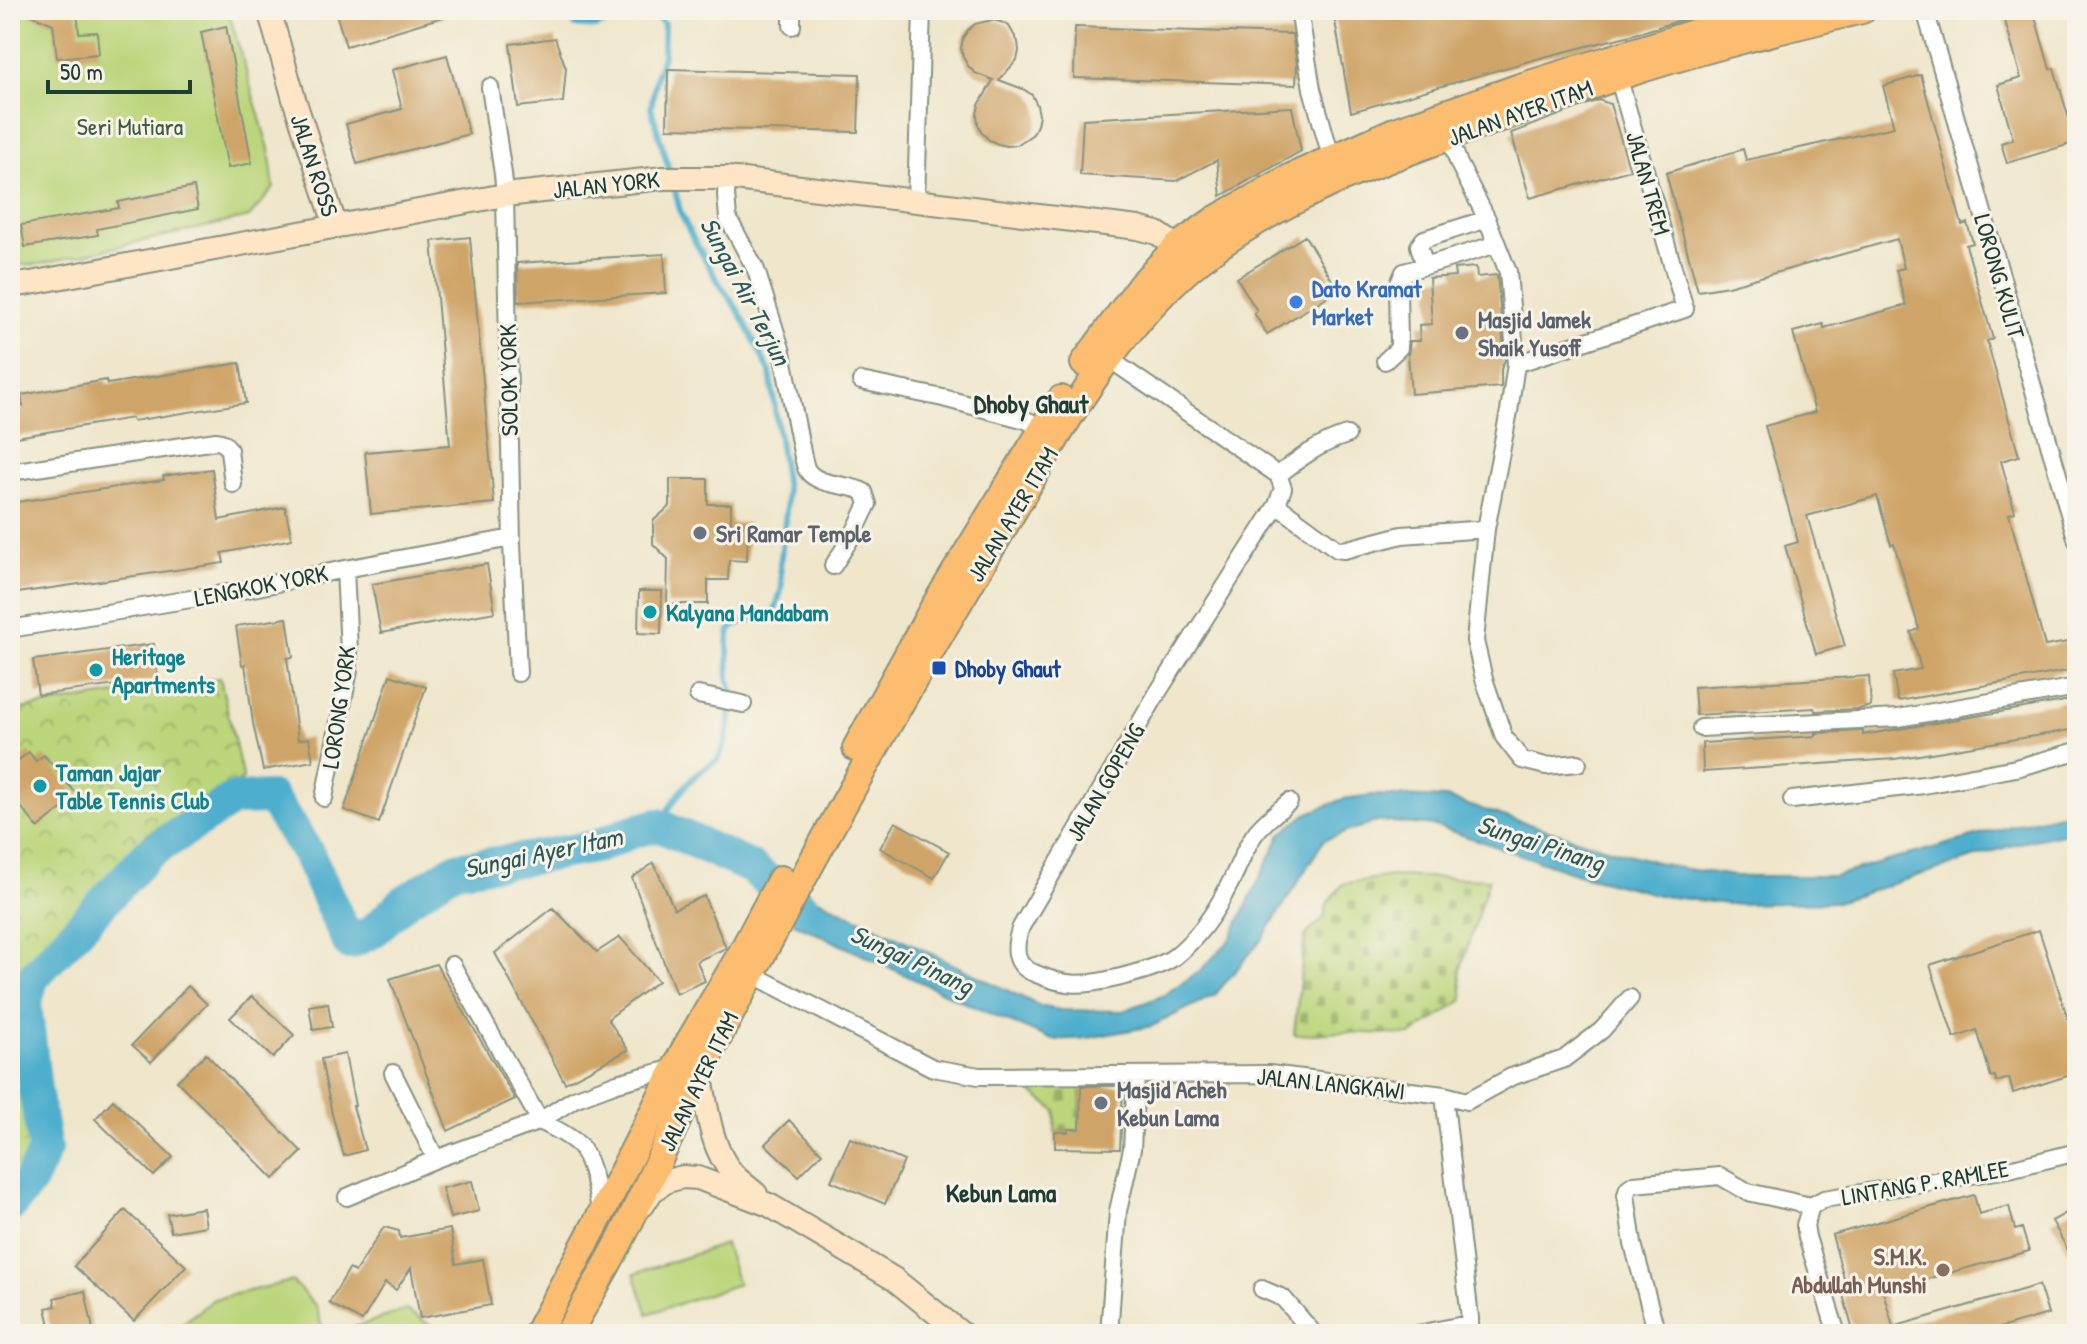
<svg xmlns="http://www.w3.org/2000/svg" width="2087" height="1344" font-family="'Patrick Hand',sans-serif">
<defs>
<pattern id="cemetery-stones" width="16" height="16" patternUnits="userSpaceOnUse" patternTransform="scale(2)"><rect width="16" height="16" fill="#bcd67c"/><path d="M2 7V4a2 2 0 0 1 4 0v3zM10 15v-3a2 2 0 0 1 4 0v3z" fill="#98af66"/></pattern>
<pattern id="park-crowns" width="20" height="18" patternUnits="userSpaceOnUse" patternTransform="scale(2)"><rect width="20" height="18" fill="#bcd67c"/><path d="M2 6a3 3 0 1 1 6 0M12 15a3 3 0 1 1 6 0" fill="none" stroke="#98af66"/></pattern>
</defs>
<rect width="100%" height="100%" fill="#f7f3e8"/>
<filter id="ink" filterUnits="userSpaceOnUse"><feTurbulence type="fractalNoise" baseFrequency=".0125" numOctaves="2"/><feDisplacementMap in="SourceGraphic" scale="16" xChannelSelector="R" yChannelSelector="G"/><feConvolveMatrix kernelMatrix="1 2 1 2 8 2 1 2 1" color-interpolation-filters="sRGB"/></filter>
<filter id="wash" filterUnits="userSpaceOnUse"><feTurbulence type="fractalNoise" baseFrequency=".006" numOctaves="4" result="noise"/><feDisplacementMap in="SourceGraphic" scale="32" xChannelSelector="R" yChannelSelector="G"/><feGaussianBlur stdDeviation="1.8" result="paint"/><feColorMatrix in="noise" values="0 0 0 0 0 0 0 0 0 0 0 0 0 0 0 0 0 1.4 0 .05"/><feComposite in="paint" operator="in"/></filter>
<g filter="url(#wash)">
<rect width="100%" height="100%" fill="#efe6cb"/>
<!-- green -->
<path fill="#bcd67c" stroke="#6e8a58" stroke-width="2" d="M10,10H228L269,149L274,188L249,217L41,264L10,266Z
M725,1244L738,1284L648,1314L634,1274Z
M292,1281L316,1306L324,1334H169L214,1299Z
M406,1310L445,1334H333Z"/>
<!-- cemetery -->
<path fill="url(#cemetery-stones)" stroke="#6e8a58" stroke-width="2" d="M1391,876L1489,879L1460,971L1463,1000L1411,1035L1341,1032L1294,1035L1305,936L1324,918L1327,904L1343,884Z
M1081,1081L1080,1123L1082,1129L1068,1132H1055L1056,1111L1022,1085Z"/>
<!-- park -->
<path fill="url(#park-crowns)" stroke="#6e8a58" stroke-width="2" d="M220,678L243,779L147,834L20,969L10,1003V716L20,709Z
M10,1007L33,1150L10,1186Z"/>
<!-- water -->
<path fill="#4eaecd" stroke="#367680" stroke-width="2" d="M1372,795L1446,798L1592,844L1674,867L1734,876H1834L2022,823L2077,810V831L2019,843L1837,902L1728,904L1663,896L1578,874L1435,826L1378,821L1324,840L1263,938L1215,995L1152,1026L1088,1038L1053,1040L972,1006L794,923L810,895L1040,1006L1060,1010L1123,1011L1162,996L1200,971L1230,940L1281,834L1306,814L1343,799Z"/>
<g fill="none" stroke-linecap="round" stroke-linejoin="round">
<!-- stream -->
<path stroke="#4eaecd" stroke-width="6" d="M568,10L575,25L595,27L631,13L652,16L664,23L663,56L656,77L651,108L670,173
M658,825C675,800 689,774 718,760L725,744L729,727L732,691L729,679L728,643L730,630C742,622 749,617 765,619L775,611L782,587L780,566L786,512V489L770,372L740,313L717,280L691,235L681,214L673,183"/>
<!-- river -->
<path stroke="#4eaecd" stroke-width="34" d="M10,1206L30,1181L45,1149L35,1090L25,1004L32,978L148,854L233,799L271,798L307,852L349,943L372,932L404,902L455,869L532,858L598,846L631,832L658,825L750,867L802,906"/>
</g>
<g id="blocks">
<!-- building -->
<path fill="#cfa468" d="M20,10H77L79,33L97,32L99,54L57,58L53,24Z
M335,10H453V14L346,46Z
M1333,10H1711V11L1635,34L1540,58L1351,112Z
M2002,10H2033L2050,69L2054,68L2070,122L2077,120V142L2007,163L2001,143L2013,139L1998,85L2021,78Z
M992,20L1001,22L1009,26L1018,42L1019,51L1017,60L999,80L1023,89L1032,95L1037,105L1039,115L1037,125L1033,134L1017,145L1007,146L998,144L989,140L982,133L978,124L977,114L979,105L993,80L975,73L968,66L963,57L961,48L963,38L968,30L975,24Z
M226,26L252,163L228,168L201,32Z
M1075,27L1292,34L1297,63L1296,85L1074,78Z
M555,38L566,68L563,102L518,107L510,44Z
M447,55L469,134L357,164L346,124L402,109L392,70Z
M668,69L860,74L858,132L667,128Z
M1921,75L1962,225L1967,223L1973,243L1966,245L1993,339L1987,341L2019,456L2001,461L2015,512L2009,514L2045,646L2074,641L2077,669L1898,701L1893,674L1921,669L1911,632L1919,629L1894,544L1891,545L1877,496L1807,516L1845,646L1816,654L1785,546L1798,542L1765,426L1815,412L1793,332L1823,324L1824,328L1906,305L1896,270L1904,268L1897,239L1728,286L1698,291L1666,173L1743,149L1746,160L1894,127L1883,86Z
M1599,100L1610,104L1630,170L1530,198L1511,133Z
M1292,107L1301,151L1221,196L1217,160L1176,181L1080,175L1083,119Z
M194,187L198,209L97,229L98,235L25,247L21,225L119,208L118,202Z
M1305,236L1338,290L1267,334L1254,313L1257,311L1237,278Z
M470,237L494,503L371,514L365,452L450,445L432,241Z
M664,254L666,293L518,302L517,263Z
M1476,267L1477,277L1497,275L1505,360L1501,369V387L1411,394L1408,354L1410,341H1420L1419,325L1432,324L1429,278L1455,276L1454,269Z
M240,363L246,403L133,421L132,418L10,438V408L23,406L21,395L106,380L107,384Z
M212,469L219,520L285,507L292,539L222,553L224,563L10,594V503L164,480L163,476Z
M670,479H708V504H731V523H748L747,561L729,560L728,580H708V604H667L668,559L653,544V521L670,506Z
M487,564L495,612L381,633L372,584Z
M639,591H662L661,634L638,633Z
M287,618L293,657L287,658L298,740L309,738L313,761L263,770L253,723L245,664L242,665L236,626Z
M154,644L158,680L38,695L33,660Z
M390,675L426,687L379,823L344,810Z
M1869,676L1871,706L1859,709L1815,711L1814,708L1696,715L1694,687Z
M2077,699V729L1895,759L1703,772L1702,743L1816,736V733L1863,731V735Z
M29,752L36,761L44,755L78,796L38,828L10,793V767Z
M895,822L949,852L934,878L880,848Z
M654,863L674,909L704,896L726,948L697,961L705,981L676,994L632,878Z
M553,908L597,952L620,937L658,981L608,1019L628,1050L565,1083L495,953Z
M2039,930L2071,1028L2077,1027V1073L2013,1093L2009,1078L1996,1082L1995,1076L1991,1077L1977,1030L1954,1038L1930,965Z
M436,964L515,1099L448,1131L390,979Z
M188,986L207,1004L151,1062L132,1045Z
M252,996L294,1035L273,1058L230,1018Z
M328,1003L332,1027L313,1030L309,1006Z
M206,1054L302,1152L274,1179L177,1081Z
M345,1054L355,1106H353L365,1150L344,1156L332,1114L321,1059Z
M1081,1086H1123L1120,1149L1055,1148V1132H1068V1129H1080Z
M113,1100L173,1157L154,1176L95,1119Z
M789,1120L822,1153L799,1176L765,1144Z
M850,1138L904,1161L885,1204L831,1181Z
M472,1181L479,1211L450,1218L442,1188Z
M1974,1195L1979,1214L2009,1206L2015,1230L2022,1228L2029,1251L1883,1291L1893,1327L2039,1285L2048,1314L1979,1334H1854L1843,1295L1848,1293L1832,1235Z
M2077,1207V1267L2052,1221Z
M203,1208L206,1226L171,1232L167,1214Z
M125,1210L186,1266L134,1321L74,1266Z
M384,1227L399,1231L400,1238L450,1229L456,1264L483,1259L491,1305L420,1318L411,1268L396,1290L385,1283L362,1321L329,1303L349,1269L355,1272Z
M85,1291L94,1334H52L46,1308L56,1306L54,1298Z"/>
</g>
</g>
<g filter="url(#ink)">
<use href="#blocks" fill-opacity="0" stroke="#879280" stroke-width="2"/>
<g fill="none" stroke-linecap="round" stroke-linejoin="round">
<defs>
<path id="street" d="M792,10V26
M1299,10L1312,89L1334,167
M1925,10L2077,541
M490,87L503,174L505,195L512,544L518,673
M1449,136L1459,164L1487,219L1508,272L1516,364
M727,178L726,195L728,218L756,270L782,352L803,457C804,461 805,466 807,470C818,487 848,483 864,492L868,504L854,533L833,566
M916,201L922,10
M1425,266L1497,244
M1108,358L1278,475L1283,488L1277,505L1158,692L1021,927C1014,945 1013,965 1034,973C1066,987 1083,986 1117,978C1133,974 1161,967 1174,957C1198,938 1216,912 1229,885C1239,867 1244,847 1257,831C1266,820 1278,811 1289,802
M1385,361L1399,348L1398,286L1404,272L1425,266L1419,246L1424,239L1487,219
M861,381L943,398L1026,420L1042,428
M10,472L216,441C223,442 226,444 229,450L233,484
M1278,475C1300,458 1320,443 1347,435
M1277,505L1337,549L1344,550L1402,535L1486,529
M10,629L233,592L345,569L512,538
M698,695L743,704
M1701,728L1898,718L2077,687
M1578,763L1546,766L1522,760L1504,737L1484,679L1475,641L1486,529L1509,411L1516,364L1685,309L1616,69
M324,798L349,670V651L345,569
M1792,800L1924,785L2016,768L2077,751
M452,965L540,1121C553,1128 568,1134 579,1145C592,1159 597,1195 601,1214
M744,970L933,1068L979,1076L1269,1074L1444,1095L1467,1101L1511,1077L1564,1059L1602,1030L1630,998
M393,1073L436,1159
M1444,1095L1470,1318V1334
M347,1197L436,1159L540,1121L574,1099L617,1083L675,1068
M1262,1289L1283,1298L1314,1334
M1109,1334L1118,1211L1132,1149L1136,1075
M1418,1334L1458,1326L1470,1327
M1657,1334L1633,1244L1626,1195L1628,1188L1634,1184L1720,1176L1748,1192L1811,1206
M1837,1334L1807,1237L1805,1225L1811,1206L1824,1199L2009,1169L2077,1152"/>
<path id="secondary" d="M269,10L294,99L336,227
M10,285L25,284L505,195L663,178H727L1138,228L1157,233L1189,255
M700,1073C707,1106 710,1147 732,1173C739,1181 748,1187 756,1194
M643,1205L652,1191L667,1181L683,1177L698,1178L769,1205L894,1279L962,1334"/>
<path id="primary" d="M1084,363L1141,285L1178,246L1216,219L1291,177L1392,132L1520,87L1768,10
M856,748L935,605L1061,399
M537,1334L601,1214L686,1047L742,952L781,879
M568,1334C586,1302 604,1271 621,1239C652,1178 679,1114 710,1053C800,881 893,711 993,545C1052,447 1110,331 1201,259C1284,195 1386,159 1484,124C1528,109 1571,93 1614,78C1695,51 1779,30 1862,10"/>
</defs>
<!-- street casing -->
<use href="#street" stroke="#879280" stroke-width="20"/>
<!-- secondary casing -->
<use href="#secondary" stroke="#879280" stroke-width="26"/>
<!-- primary casing -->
<use href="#primary" stroke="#879280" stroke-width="30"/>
<!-- street -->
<use href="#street" stroke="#fff" stroke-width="16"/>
<!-- secondary -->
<use href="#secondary" stroke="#fee5c5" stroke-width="22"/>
<!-- primary -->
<use href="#primary" stroke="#fcbd6f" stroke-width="26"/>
</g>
</g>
<!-- markers -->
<circle fill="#3f7fe0" stroke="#f7f3e8" stroke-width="3" cx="1296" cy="302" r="8"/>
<g fill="#6b7280" stroke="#f7f3e8" stroke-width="3">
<circle cx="1462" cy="333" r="8"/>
<circle cx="700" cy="533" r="8"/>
<circle cx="1101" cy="1103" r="8"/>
</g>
<g fill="#0f9aa8" stroke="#f7f3e8" stroke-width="3">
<circle cx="650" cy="612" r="8"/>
<circle cx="96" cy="670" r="8"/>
<circle cx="40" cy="786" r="8"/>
</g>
<rect fill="#1a4fb4" stroke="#f7f3e8" stroke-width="3" x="931" y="660" width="16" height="16" rx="4"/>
<circle fill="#8d6e63" stroke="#f7f3e8" stroke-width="3" cx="1943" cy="1270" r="8"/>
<g text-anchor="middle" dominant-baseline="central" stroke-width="6" stroke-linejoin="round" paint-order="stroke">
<!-- street labels -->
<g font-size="24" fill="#1f3d34" stroke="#f7f3e8">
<text transform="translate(1520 112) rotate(-20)">JALAN AYER ITAM</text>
<text transform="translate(315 165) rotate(72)">JALAN ROSS</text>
<text transform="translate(1649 183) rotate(74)">JALAN TREM</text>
<text transform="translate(606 184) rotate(-6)">JALAN YORK</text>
<text transform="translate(2000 276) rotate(74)">LORONG KULIT</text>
<text transform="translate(508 380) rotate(-91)">SOLOK YORK</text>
<text transform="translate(1012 514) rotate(-59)">JALAN AYER ITAM</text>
<text transform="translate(261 585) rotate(-11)">LENGKOK YORK</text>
<text transform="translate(338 707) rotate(-82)">LORONG YORK</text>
<text transform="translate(1105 782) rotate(-60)">JALAN GOPENG</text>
<text transform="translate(698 1081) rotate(-64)">JALAN AYER ITAM</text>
<text transform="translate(1331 1083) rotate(6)">JALAN LANGKAWI</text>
<text transform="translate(1925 1182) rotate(-10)">LINTANG P. RAMLEE</text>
</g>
<!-- park labels -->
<g font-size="24" fill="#3e5c42" stroke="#f7f3e8">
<text x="130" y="126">Seri Mutiara</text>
</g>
<!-- shop labels -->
<g font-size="24" font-weight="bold" fill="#366cbe" stroke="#f7f3e8" text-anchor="start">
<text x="1312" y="288">Dato Kramat<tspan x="1312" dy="28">Market</tspan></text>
</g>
<!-- worship labels -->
<g font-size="24" font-weight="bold" fill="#5b616d" stroke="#f7f3e8" text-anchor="start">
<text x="1478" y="319">Masjid Jamek<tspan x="1478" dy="28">Shaik Yusoff</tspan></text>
<text x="716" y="533">Sri Ramar Temple</text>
<text x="1117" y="1089">Masjid Acheh<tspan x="1117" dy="28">Kebun Lama</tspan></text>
</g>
<!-- culture labels -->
<g font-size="24" font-weight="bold" fill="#0d838f" stroke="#f7f3e8" text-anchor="start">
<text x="666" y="612">Kalyana Mandabam</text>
<text x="112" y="656">Heritage<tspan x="112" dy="28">Apartments</tspan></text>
<text x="56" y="772">Taman Jajar<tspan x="56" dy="28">Table Tennis Club</tspan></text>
</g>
<!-- transit labels -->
<g font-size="24" font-weight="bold" fill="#164399" stroke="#f7f3e8" text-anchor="start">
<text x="955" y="668">Dhoby Ghaut</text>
</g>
<!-- education labels -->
<g font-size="24" font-weight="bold" fill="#785e54" stroke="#f7f3e8" text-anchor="end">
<text x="1927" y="1256">S.M.K.<tspan x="1927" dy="28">Abdullah Munshi</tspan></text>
</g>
<!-- water labels -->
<g font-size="26" font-style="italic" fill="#2b595a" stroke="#f7f3e8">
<text transform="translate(746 291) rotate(62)">Sungai Air Terjun</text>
<text transform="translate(1541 843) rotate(18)">Sungai Pinang</text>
<text transform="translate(543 852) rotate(-12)">Sungai Ayer Itam</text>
<text transform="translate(912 959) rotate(25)">Sungai Pinang</text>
</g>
<!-- neighbourhood labels -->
<g font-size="26" font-weight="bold" fill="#1f3d34" stroke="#f7f3e8">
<text x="1031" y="403">Dhoby Ghaut</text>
<text x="1001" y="1192">Kebun Lama</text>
</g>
</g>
<!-- margin -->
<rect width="2087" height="1344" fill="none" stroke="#f7f3e8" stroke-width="40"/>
<!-- scale -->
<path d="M48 80v12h142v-12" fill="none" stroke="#1f3d34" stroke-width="4"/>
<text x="60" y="80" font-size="24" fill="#1f3d34" stroke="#f7f3e8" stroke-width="6" paint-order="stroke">50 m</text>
</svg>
